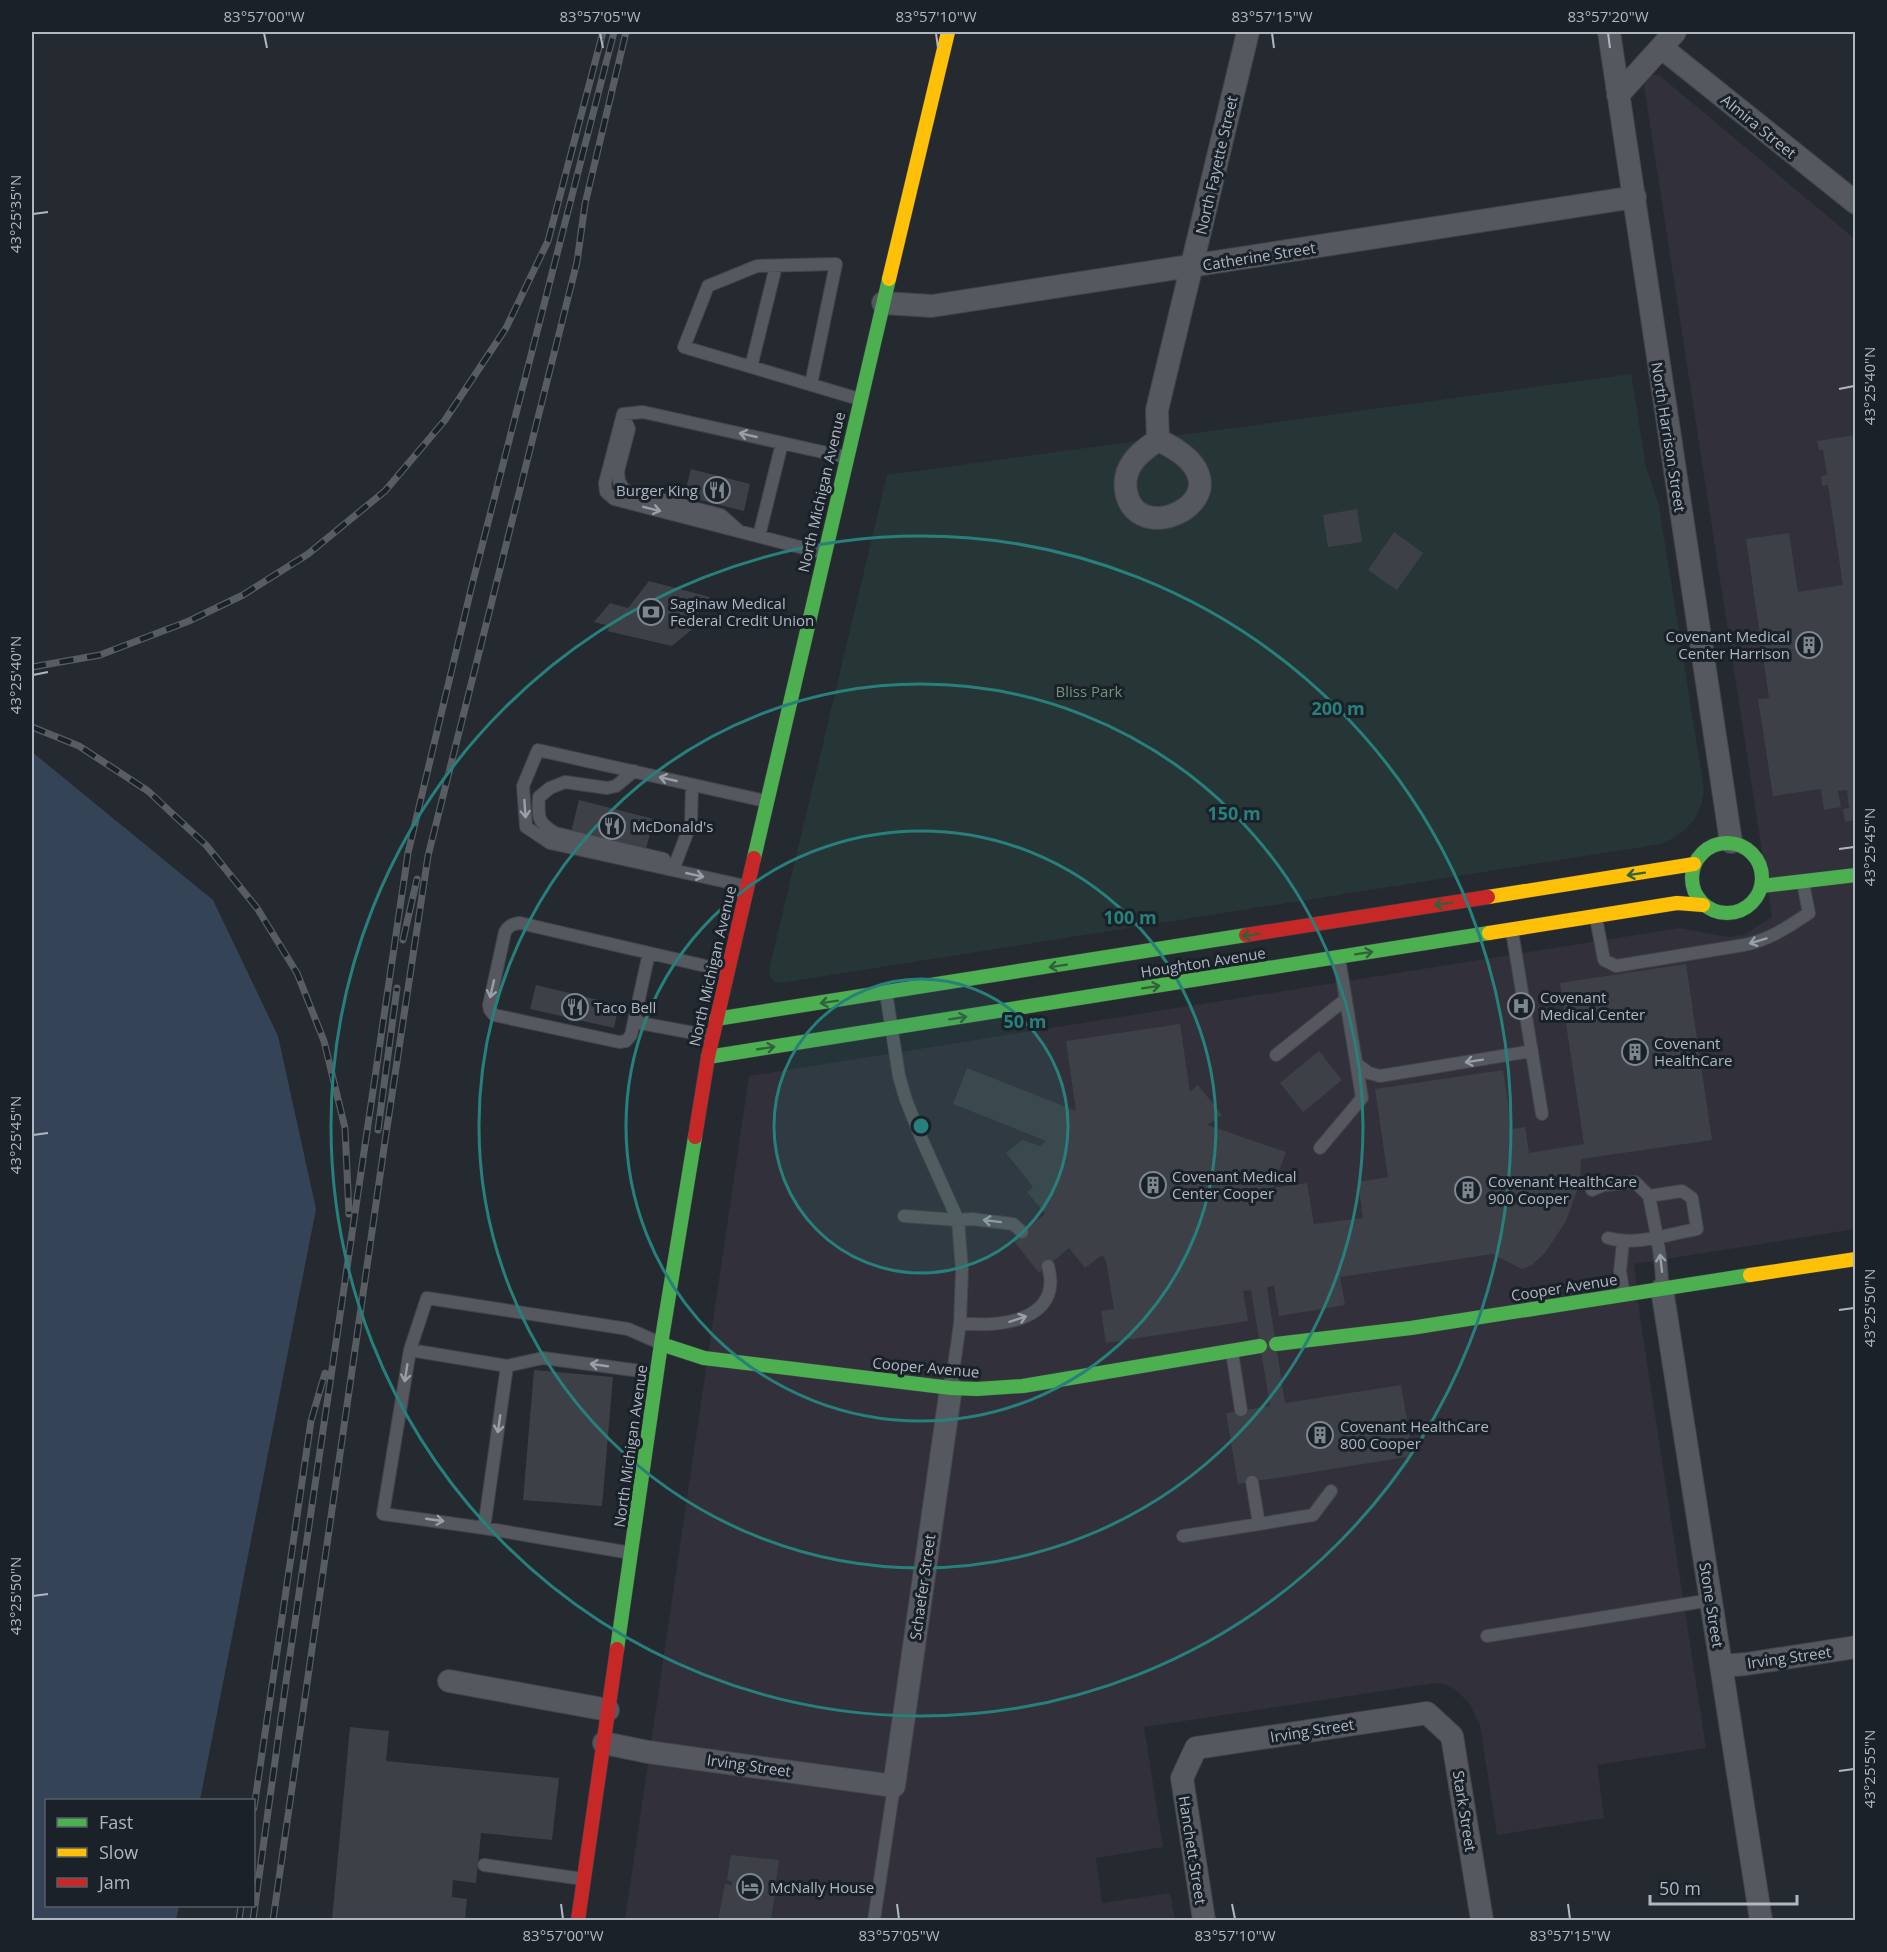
<svg xmlns="http://www.w3.org/2000/svg" width="1887" height="1952" font-family="'Open Sans',sans-serif">
<rect width="100%" height="100%" fill="#252a30"/>
<!-- medical -->
<path fill="#31303b" d="M1652,75H1659L1856,240L1855,1229L1634,1264L1640,1317L1706,1748L1597,1765L1604,1818L1497,1835L1480,1725L1469,1703L1456,1690L1446,1684L1435,1683L1144,1727L1163,1847L1096,1858L1102,1903L1170,1893L1175,1920H625L749,1076L1680,928L1728,937L1744,935L1772,917L1644,86L1646,79Z"/>
<!-- green -->
<path fill="#263636" d="M1631,374L1646,467L1659,506L1704,790C1701,818 1686,833 1661,844L780,983C772,981 770,979 769,970L887,475Z"/>
<!-- water -->
<path fill="#344456" d="M32,752L213,900L278,1036L316,1209L200,1800H46V1906H179L176,1920H32Z"/>
<!-- building -->
<path fill="#3d4147" d="M1856,435V820L1845,822L1843,809L1849,808L1847,790L1838,791L1841,807L1824,810L1821,789L1773,796L1758,699L1769,698L1746,539L1789,533L1798,592L1843,585L1828,485L1822,486L1821,476L1827,475L1823,450H1819L1817,441Z
M691,469L750,484L744,511L684,496Z
M1357,509L1362,542L1328,547L1323,515Z
M1394,532L1423,553L1397,590L1368,570Z
M649,581L710,597L696,615L703,620L672,646L607,631L610,626L594,622L610,603L628,608Z
M579,800L654,819L645,852L571,832Z
M1686,964L1712,1140L1581,1159L1580,1182L1566,1221L1545,1253L1532,1265L1522,1269L1492,1254L1340,1277L1345,1305L1279,1316L1274,1286L1267,1287L1285,1403L1401,1385L1413,1456L1238,1484L1226,1413L1270,1406L1251,1290L1243,1291L1248,1321L1106,1343L1101,1311L1114,1309L1106,1261L1102,1255L1085,1268L1069,1248L1039,1273L1013,1240L1045,1214L1027,1192L1033,1187L1006,1153L1022,1140L1040,1146L1046,1141L953,1104L967,1068L1076,1111L1066,1041L1180,1024L1190,1092L1198,1085L1222,1115L1207,1125L1286,1152L1273,1188L1307,1183L1314,1224L1363,1218L1358,1182L1388,1177L1375,1089L1503,1070L1512,1129L1525,1127L1529,1153L1584,1144L1560,983Z
M536,985L619,1005L614,1028L530,1009Z
M1319,1051L1342,1080L1303,1112L1280,1083Z
M534,1370L613,1377L602,1506L523,1500Z
M350,1727L389,1731L386,1761L559,1778L552,1840L481,1833L476,1883L453,1880L452,1897L467,1899L465,1920H332Z
M731,1855L779,1860L775,1889L771,1888V1892L775,1893L771,1920H718L725,1884L732,1885V1882L727,1880Z"/>
<g fill="none" stroke-linecap="round" stroke-linejoin="round">
<defs>
<path id="lane" d="M751,367L776,266
M811,384L836,264L757,266L708,286L684,347L859,399
M623,414L629,429L618,471L619,481L624,490L721,515L738,530
M759,536L782,443
M823,553L614,499L606,492L605,483L623,414L643,412L845,457
M634,771L616,786L607,788L565,782L550,788L539,797C538,817 537,822 555,833L664,859L668,869
M673,870L691,823L692,785
M745,886L550,843L526,827L523,786L538,750L765,801
M1596,918L1604,960L1616,966L1744,945C1769,940 1788,927 1809,913L1803,883
M1512,931L1542,1114
M649,953L631,1035L626,1041L619,1042L494,1015L490,1010L489,1005L505,932C509,925 513,924 520,923L727,971
M886,993L899,1076L906,1100L922,1140L958,1220L962,1270L960,1323L951,1387
M635,1022L710,1036
M1276,1055L1346,999
M1357,1064L1369,1073L1380,1076L1532,1051
M1320,1148L1362,1098L1339,958
M1592,1190L1604,1185L1635,1182L1649,1196
M904,1216L958,1220L972,1219L1013,1224L1022,1232
M1608,1238C1636,1246 1669,1234 1697,1229L1692,1198L1682,1191L1649,1196C1655,1227 1662,1256 1662,1287
M1623,1242L1620,1271L1624,1295
M960,1323C998,1328 1064,1321 1048,1266
M410,1350L427,1298L628,1329L660,1343
M1232,1352L1241,1410
M1259,1524L1313,1515L1331,1491
M484,1528L507,1366
M1183,1536L1259,1524L1252,1482
M631,1553L484,1528L383,1514L410,1350L507,1366L543,1358L656,1373
M1487,1636L1711,1600
M484,1865L583,1879
M874,1920L894,1786"/>
<path id="street" d="M1609,32L1731,842
M1662,48L1856,203
M1618,95L1675,32
M883,303L932,306L1635,197
M1158,440L1157,410L1248,32
M1158,440C1264,489 1137,556 1126,491C1122,466 1140,452 1158,440Z
M1662,1289L1761,1920
M1722,1666L1746,1664L1856,1647
M449,1681L608,1710
M604,1743L648,1752L894,1786L951,1388
M1204,1920L1182,1778L1196,1748L1427,1713L1452,1736L1482,1920"/>
<path id="fast" d="M1692 878a35 35 0 1 1 70 0a35 35 0 1 1-70 0Z
M754,858L889,279
M1762,886L1856,875
M716,1019L1246,935
M708,1057L1489,933
M661,1344L704,1358L951,1388L977,1389L1023,1386L1260,1346
M1276,1344L1411,1328L1750,1275
M617,1649L661,1344L695,1137"/>
<path id="slow" d="M889,279L948,32
M1488,897L1694,864
M1489,933L1677,903L1703,905
M1750,1275L1856,1259"/>
<path id="jam" d="M1246,935L1488,897
M695,1137L708,1057L754,858
M578,1920L617,1649"/>
</defs>
<!-- lane casing -->
<use href="#lane" stroke="#414449" stroke-width="14"/>
<!-- street casing -->
<use href="#street" stroke="#414449" stroke-width="24"/>
<!-- fast casing -->
<use href="#fast" stroke="#414449" stroke-width="15"/>
<!-- slow casing -->
<use href="#slow" stroke="#414449" stroke-width="15"/>
<!-- jam casing -->
<use href="#jam" stroke="#414449" stroke-width="15"/>
<!-- lane -->
<use href="#lane" stroke="#55585e" stroke-width="12"/>
<!-- street -->
<use href="#street" stroke="#55585e" stroke-width="22"/>
<!-- fast -->
<use href="#fast" stroke="#4caf50" stroke-width="14"/>
<!-- slow -->
<use href="#slow" stroke="#ffc107" stroke-width="14"/>
<!-- jam -->
<use href="#jam" stroke="#c62828" stroke-width="14"/>
<defs>
<path id="rail" d="M32,667L100,655L189,621L243,595L308,554L385,491L445,420L506,328L548,241L603,32
M32,727L79,746L148,791L206,845L257,908L297,973L324,1041L345,1128L349,1214
M403,940L417,879
M378,1130L397,988
M254,1808L311,1421L325,1373
M239,1920L241,1906
M253,1920L286,1682L408,853L472,585L614,32
M273,1920L385,1141L428,856L577,262L585,204L626,32"/>
</defs>
<!-- rail casing -->
<use href="#rail" stroke="#585d62" stroke-width="7"/>
<!-- rail -->
<use href="#rail" stroke="#1a2129" stroke-width="4.5" stroke-dasharray="14" stroke-linecap="butt"/>
</g>
<!-- one-way arrows -->
<defs><path id="oneway-shaft" d="M-6 0H5M1.5-3L5.5 0L1.5 3" fill="none" stroke-width="1.6" stroke-linecap="round" stroke-linejoin="round" transform="scale(1.5)"/></defs>
<g stroke="#989fa9">
<use href="#oneway-shaft" transform="translate(748 435) rotate(-167)"/>
<use href="#oneway-shaft" transform="translate(652 509) rotate(14)"/>
<use href="#oneway-shaft" transform="translate(668 779) rotate(-167)"/>
<use href="#oneway-shaft" transform="translate(525 809) rotate(86)"/>
<use href="#oneway-shaft" transform="translate(695 875) rotate(13)"/>
<use href="#oneway-shaft" transform="translate(1758 941) rotate(163)"/>
<use href="#oneway-shaft" transform="translate(492 989) rotate(103)"/>
<use href="#oneway-shaft" transform="translate(1474 1061) rotate(171)"/>
<use href="#oneway-shaft" transform="translate(992 1221) rotate(-173)"/>
<use href="#oneway-shaft" transform="translate(1661 1263) rotate(-97)"/>
<use href="#oneway-shaft" transform="translate(1018 1319) rotate(-19)"/>
<use href="#oneway-shaft" transform="translate(599 1365) rotate(-172)"/>
<use href="#oneway-shaft" transform="translate(406 1373) rotate(99)"/>
<use href="#oneway-shaft" transform="translate(499 1424) rotate(98)"/>
<use href="#oneway-shaft" transform="translate(435 1520) rotate(8)"/>
</g>
<g stroke="#30613b">
<use href="#oneway-shaft" transform="translate(1636 874) rotate(171)"/>
<use href="#oneway-shaft" transform="translate(1443 904) rotate(171)"/>
<use href="#oneway-shaft" transform="translate(1251 935) rotate(171)"/>
<use href="#oneway-shaft" transform="translate(1364 953) rotate(-9)"/>
<use href="#oneway-shaft" transform="translate(1058 966) rotate(171)"/>
<use href="#oneway-shaft" transform="translate(1151 987) rotate(-9)"/>
<use href="#oneway-shaft" transform="translate(829 1002) rotate(171)"/>
<use href="#oneway-shaft" transform="translate(958 1018) rotate(-9)"/>
<use href="#oneway-shaft" transform="translate(766 1048) rotate(-9)"/>
</g>
<!-- ticks -->
<path fill="none" stroke="#aeb7c2" stroke-width="2" d="M264,33L267,48M600,33L603,48M936,33L938,48M1272,33L1274,48M1608,33L1610,48M33,214L48,212M1839,389L1854,386M33,675L48,672M1839,849L1854,847M33,1135L48,1133M1839,1310L1854,1308M33,1596L48,1594M1839,1771L1854,1769M561,1904L563,1919M897,1904L899,1919M1232,1904L1235,1919M1568,1904L1570,1919"/>
<!-- distance rings -->
<circle cx="921" cy="1126" r="147" fill="#27807b" fill-opacity=".12"/>
<g fill="none" stroke="#27807b" stroke-width="3">
<circle cx="921" cy="1126" r="147"/>
<circle cx="921" cy="1126" r="295"/>
<circle cx="921" cy="1126" r="442"/>
<circle cx="921" cy="1126" r="590"/>
</g>
<!-- icons -->
<defs>
<symbol id="restaurant-ring" viewBox="-11 -11 22 22"><circle r="9.5" fill="#1a2129" stroke="#7e868f" stroke-width="1.5"/><path d="M-5-6h1v4h1v-4h1v4h1v-4h1v5L-1.5 .5V6h-2V.5L-5-1ZM5-6V6H3V1.5H1.5Q1.5-4 5-6Z" fill="#7e868f"/></symbol>
<symbol id="bank-ring" viewBox="-11 -11 22 22"><circle r="9.5" fill="#1a2129" stroke="#7e868f" stroke-width="1.5"/><path d="M-6-4H6V4H-6ZM0-2.3a2.3 2.3 0 1 0 0 4.6a2.3 2.3 0 1 0 0-4.6Z" fill="#7e868f"/></symbol>
<symbol id="building-ring" viewBox="-11 -11 22 22"><circle r="9.5" fill="#1a2129" stroke="#7e868f" stroke-width="1.5"/><path d="M-4-6H4V6H1V3H-1V6H-4ZM-2.5-4.3h1.7v1.8h-1.7ZM.8-4.3h1.7v1.8H.8ZM-2.5-1h1.7V.8h-1.7ZM.8-1h1.7V.8H.8Z" fill="#7e868f"/></symbol>
<symbol id="hospital-ring" viewBox="-11 -11 22 22"><circle r="9.5" fill="#1a2129" stroke="#7e868f" stroke-width="1.5"/><path d="M-5-5h3v3.5h4V-5h3V5h-3V1.5h-4V5h-3Z" fill="#7e868f"/></symbol>
<symbol id="hotel-ring" viewBox="-11 -11 22 22"><circle r="9.5" fill="#1a2129" stroke="#7e868f" stroke-width="1.5"/><path d="M-6-4.5h1.5V1H6V5H4.5V3h-9V5H-6ZM-4 0a1.8 1.8 0 1 1 3.6 0ZM.5 0V-2.5h3Q6-2.5 6 0Z" fill="#7e868f"/></symbol>
</defs>
<g fill-rule="evenodd">
<use href="#restaurant-ring" x="702" y="475" width="30" height="30"/>
<use href="#bank-ring" x="636" y="597" width="30" height="30"/>
<use href="#building-ring" x="1794" y="630" width="30" height="30"/>
<use href="#restaurant-ring" x="597" y="811" width="30" height="30"/>
<use href="#hospital-ring" x="1506" y="991" width="30" height="30"/>
<use href="#restaurant-ring" x="560" y="992" width="30" height="30"/>
<use href="#building-ring" x="1620" y="1037" width="30" height="30"/>
<use href="#building-ring" x="1138" y="1170" width="30" height="30"/>
<use href="#building-ring" x="1453" y="1175" width="30" height="30"/>
<use href="#building-ring" x="1305" y="1420" width="30" height="30"/>
<use href="#hotel-ring" x="735" y="1872" width="30" height="30"/>
</g>
<g text-anchor="middle" dominant-baseline="central" stroke-width="6" stroke-linejoin="round" paint-order="stroke">
<!-- street labels -->
<g font-size="15" fill="#aeb7c2" stroke="#1a2129">
<text transform="translate(1759 126) rotate(39)">Almira Street</text>
<text transform="translate(1216 165) rotate(-77)">North Fayette Street</text>
<text transform="translate(1259 256) rotate(-9)">Catherine Street</text>
<text transform="translate(1669 437) rotate(81)">North Harrison Street</text>
<text transform="translate(821 492) rotate(-77)">North Michigan Avenue</text>
<text transform="translate(1203 962) rotate(-9)">Houghton Avenue</text>
<text transform="translate(712 966) rotate(-77)">North Michigan Avenue</text>
<text transform="translate(1564 1287) rotate(-9)">Cooper Avenue</text>
<text transform="translate(926 1367) rotate(5)">Cooper Avenue</text>
<text transform="translate(630 1446) rotate(-82)">North Michigan Avenue</text>
<text transform="translate(922 1587) rotate(-82)">Schaefer Street</text>
<text transform="translate(1712 1605) rotate(81)">Stone Street</text>
<text transform="translate(1789 1657) rotate(-8)">Irving Street</text>
<text transform="translate(1312 1730) rotate(-9)">Irving Street</text>
<text transform="translate(749 1765) rotate(8)">Irving Street</text>
<text transform="translate(1465 1811) rotate(81)">Stark Street</text>
<text transform="translate(1193 1850) rotate(81)">Hanchett Street</text>
</g>
<!-- poi labels -->
<g font-size="15" fill="#aeb7c2" stroke="#1a2129" text-anchor="start">
<text x="698" y="490" text-anchor="end">Burger King</text>
<text x="670" y="603">Saginaw Medical<tspan x="670" dy="17">Federal Credit Union</tspan></text>
<text x="1790" y="636" text-anchor="end">Covenant Medical<tspan x="1790" dy="17">Center Harrison</tspan></text>
<text x="632" y="826">McDonald's</text>
<text x="1540" y="997">Covenant<tspan x="1540" dy="17">Medical Center</tspan></text>
<text x="594" y="1007">Taco Bell</text>
<text x="1654" y="1043">Covenant<tspan x="1654" dy="17">HealthCare</tspan></text>
<text x="1172" y="1176">Covenant Medical<tspan x="1172" dy="17">Center Cooper</tspan></text>
<text x="1488" y="1181">Covenant HealthCare<tspan x="1488" dy="17">900 Cooper</tspan></text>
<text x="1340" y="1426">Covenant HealthCare<tspan x="1340" dy="17">800 Cooper</tspan></text>
<text x="770" y="1887">McNally House</text>
</g>
<!-- park labels -->
<g font-size="15" fill="#709676" stroke="#1a2129">
<text x="1089" y="691">Bliss Park</text>
</g>
</g>
<circle cx="921" cy="1126" r="9" fill="#27807b" stroke="#1a2129" stroke-width="3"/>
<g font-size="18" text-anchor="middle" font-weight="bold" fill="#27807b" stroke="#1a2129" stroke-width="6" stroke-linejoin="round" paint-order="stroke">
<text x="1338" y="715">200 m</text>
<text x="1234" y="820">150 m</text>
<text x="1130" y="924">100 m</text>
<text x="1025" y="1028">50 m</text>
</g>
<!-- border -->
<rect width="1887" height="1952" fill="none" stroke="#1a2129" stroke-width="66"/>
<!-- legend -->
<rect x="45" y="1799" width="210" height="108" fill="#1a2129" stroke="#555d66" stroke-width="1.5"/>
<rect x="57" y="1818" width="30" height="9" fill="#4caf50" stroke="#555d66" stroke-width="1.5"/>
<text x="99" y="1829" font-size="18" fill="#aeb7c2">Fast</text>
<rect x="57" y="1848" width="30" height="9" fill="#ffc107" stroke="#555d66" stroke-width="1.5"/>
<text x="99" y="1859" font-size="18" fill="#aeb7c2">Slow</text>
<rect x="57" y="1878" width="30" height="9" fill="#c62828" stroke="#555d66" stroke-width="1.5"/>
<text x="99" y="1889" font-size="18" fill="#aeb7c2">Jam</text>
<!-- scale -->
<path d="M1650 1895v9h147v-9" fill="none" stroke="#aeb7c2" stroke-width="3"/>
<text x="1659" y="1895" font-size="18" fill="#aeb7c2" stroke="#1a2129" stroke-width="4.5" paint-order="stroke">50 m</text>
<rect x="33" y="33" width="1821" height="1886" fill="none" stroke="#aeb7c2" stroke-width="2"/>
<g font-size="15" text-anchor="middle" fill="#aeb7c2">
<text x="264" y="22">83°57'00"W</text>
<text x="600" y="22">83°57'05"W</text>
<text x="936" y="22">83°57'10"W</text>
<text x="1272" y="22">83°57'15"W</text>
<text x="1608" y="22">83°57'20"W</text>
<text transform="translate(16 214) rotate(-90)" y="5">43°25'35"N</text>
<text transform="translate(1870 386) rotate(-90)" y="5">43°25'40"N</text>
<text transform="translate(16 675) rotate(-90)" y="5">43°25'40"N</text>
<text transform="translate(1870 847) rotate(-90)" y="5">43°25'45"N</text>
<text transform="translate(16 1135) rotate(-90)" y="5">43°25'45"N</text>
<text transform="translate(1870 1308) rotate(-90)" y="5">43°25'50"N</text>
<text transform="translate(16 1596) rotate(-90)" y="5">43°25'50"N</text>
<text transform="translate(1870 1769) rotate(-90)" y="5">43°25'55"N</text>
<text x="563" y="1941">83°57'00"W</text>
<text x="899" y="1941">83°57'05"W</text>
<text x="1235" y="1941">83°57'10"W</text>
<text x="1570" y="1941">83°57'15"W</text>
</g>
</svg>
